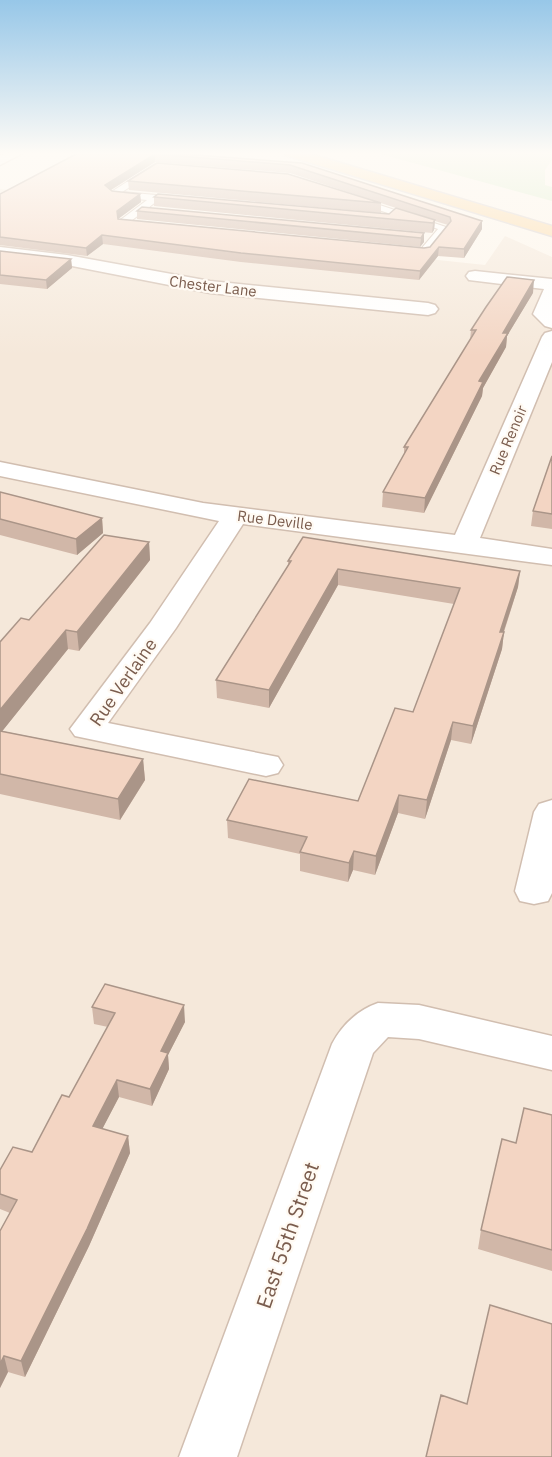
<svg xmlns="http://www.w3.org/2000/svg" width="552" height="1457" font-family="'IBM Plex Sans',sans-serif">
<rect width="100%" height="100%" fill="#fdf6ec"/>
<!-- residential -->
<path fill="#f5e8da" d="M0,189L126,203L99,224L485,265L505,236L552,257V1457H0Z"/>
<!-- green -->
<path fill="#d8ecc9" d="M373,152H552V160L545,170V185L552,187V201Z"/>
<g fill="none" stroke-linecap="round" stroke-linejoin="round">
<defs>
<path id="service" d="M155,164L289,175L449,228L428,254L424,255L119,225V221L147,200L113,197L108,194ZM157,170L288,181L438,229L421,249L131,221L161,198L156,195L122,192Z"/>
<path id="minor" d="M0,247L67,255L210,281L428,303L435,305L438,309L435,313L428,315L210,293L67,265L0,257Z
M475,271L552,279V328L545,326L533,314L544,289L469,280L466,276L469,272Z
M552,331V362L480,538L552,549V565L243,524L176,628L108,723L278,757L283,765L278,773L266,776L75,736L70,729L150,623L219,521L0,476V462L203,503L455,535L542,337L545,333Z
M552,800V893L548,901L534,904L520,901L515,891L534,812L539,804Z
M378,1003L419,1005L552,1036V1070L419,1039L388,1037L373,1053L237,1457H179L332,1044C342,1025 358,1010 378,1003Z"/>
<path id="tertiary" d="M8,152H25L0,165V156Z"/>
<path id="primary" d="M283,152H304L552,226V236L285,155Z"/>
</defs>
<!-- service casing -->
<use href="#service" stroke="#d1beb0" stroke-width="2"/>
<!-- minor casing -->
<use href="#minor" stroke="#d1beb0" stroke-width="3"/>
<!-- tertiary casing -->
<use href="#tertiary" stroke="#d1beb0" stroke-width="3"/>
<!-- primary casing -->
<use href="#primary" stroke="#dad1cd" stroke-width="3"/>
<!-- service -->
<use href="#service" fill="#fff" fill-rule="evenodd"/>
<!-- minor -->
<use href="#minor" fill="#fff" fill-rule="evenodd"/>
<!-- tertiary -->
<use href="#tertiary" fill="#fff" fill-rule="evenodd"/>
<!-- primary -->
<use href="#primary" fill="#fbd9a5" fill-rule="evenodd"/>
</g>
<!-- wall -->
<path fill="#d1b7a8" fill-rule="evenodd" d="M156,152L302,163L482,229L464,258L438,256L419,280L241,262L103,244L87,256L0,245V194ZM155,162L290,173L396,208L389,214L154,197V206L432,233L434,230L435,221L448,225L430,247L424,248L118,219L141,202L140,194L112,191L111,190Z
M128,181L381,203V213L129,190Z
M137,211L424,233V242L420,247L137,219Z
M0,251L71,259L72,268L47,289L0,284Z
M533,293L507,336L506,347L483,388L482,396L424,513L382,507L383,492L404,454V447L470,341L471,330Z
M552,456V529L531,526L533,511Z
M0,492L102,518L103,533L77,555L0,535Z
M149,542L150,560L79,651L68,649L2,731L143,759L145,780L120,820L0,794V642Z
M288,561L520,571L518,587L504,632L502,649L471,744L451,740L425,819L398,813L375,875L353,870L348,882L300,871V854L228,838L227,820L358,801L413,712L454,604L338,585L269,708L217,698L216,680L288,566Z
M92,1007L185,1022L168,1055L169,1069L152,1106L119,1097L102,1129L128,1136L130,1153L89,1246L25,1377L8,1372L0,1388V1231L10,1213L0,1209V1170L32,1152L69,1097L108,1027L94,1024Z
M552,1115V1271L478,1249L481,1230L516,1143Z"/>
<!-- shaded-wall -->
<path fill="#aa9588" d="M155,154V162L106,193L105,185Z
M140,194L141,202L118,219L117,211Z
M435,220L434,230L432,233L433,223Z
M482,221V229L464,258V249Z
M424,233V242L420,247L421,238Z
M102,235L103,244L87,256L86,248Z
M439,247L438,256L419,280L420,271Z
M71,259L72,268L47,289L46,280Z
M534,280L533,293L507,336L506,347L483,388L482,396L424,513L425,498L479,381L503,333Z
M102,518L103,533L77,555L76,539Z
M149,542L150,560L79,651L77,632Z
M338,569V585L269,708V690Z
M520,571L518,587L498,649L500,632Z
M66,630L68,649L0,734V710Z
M504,632L502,649L471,744L473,726Z
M453,722L451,740L425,819L427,800Z
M143,759L145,780L120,820L118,799Z
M399,795L398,813L375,875L376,856Z
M354,851L353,870L348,882L349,863Z
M184,1005L185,1022L168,1055L169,1069L152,1106L150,1089L161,1051Z
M117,1080L119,1097L95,1143L93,1126Z
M128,1136L130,1153L89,1246L25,1377L21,1361Z
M4,1356L8,1372L0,1388V1364Z"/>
<!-- building -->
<path fill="#f3d5c3" stroke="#aa9588" stroke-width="1.5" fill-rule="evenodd" d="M80,152H156L302,163L482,221L464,249L439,247L420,271L241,253L102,235L86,248L0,237V194ZM155,154L290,165L450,217L451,221L430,247L424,248L118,219L117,211L140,194L112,191L105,185Z
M157,163L288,174L381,203L128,181Z
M158,194L389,214L396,208L435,220L433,223L154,197Z
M142,207L424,233L421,238L137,211Z
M0,251L71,259L46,280L0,275Z
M507,277L534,280L503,333H508L479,381L483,382L425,498L383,492L408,447H404L476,330H471L486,307Z
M552,456V514L533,511Z
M0,492L102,518L76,539L0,519Z
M104,535L149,542L77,632L66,630L0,710V642L21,618L29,620Z
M303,537L520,571L500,632H504L473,726L453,722L427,800L399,795L376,856L354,851L349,863L300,852L307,837L227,820L249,779L358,801L395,708L413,712L460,588L338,569L269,690L216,680L291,561H288Z
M0,731L143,759L118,799L0,774Z
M105,984L184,1005L161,1051L168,1053L150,1089L117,1080L93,1126L128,1136L87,1229L21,1361L4,1356L0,1364V1231L17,1200L0,1194V1170L13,1147L32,1152L62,1095L69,1097L115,1013L92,1007Z
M524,1108L552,1115V1250L481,1230L502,1139L516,1143Z
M490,1305L552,1324V1457H426L441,1395L467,1404Z"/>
<!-- sky -->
<linearGradient id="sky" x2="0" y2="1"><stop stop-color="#97c7e8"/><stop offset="0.43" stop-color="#fefbf6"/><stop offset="1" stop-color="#fefbf6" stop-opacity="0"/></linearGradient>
<rect width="552" height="356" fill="url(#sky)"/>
<g text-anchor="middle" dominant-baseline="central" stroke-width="4.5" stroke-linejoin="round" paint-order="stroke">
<!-- far-street labels -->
<g font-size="15" fill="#7a5c4d" stroke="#fffaf3">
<text transform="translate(213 286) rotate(7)">Chester Lane</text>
<text transform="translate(508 440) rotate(-67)">Rue Renoir</text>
<text transform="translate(275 520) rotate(7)">Rue Deville</text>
</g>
<!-- street labels -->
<g font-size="18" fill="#7a5c4d" stroke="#fffaf3">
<text transform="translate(123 682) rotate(-55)">Rue Verlaine</text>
</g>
<!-- near-street labels -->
<g font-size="21" fill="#7a5c4d" stroke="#fffaf3">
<text transform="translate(287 1235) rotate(-71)">East 55th Street</text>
</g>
</g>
</svg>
